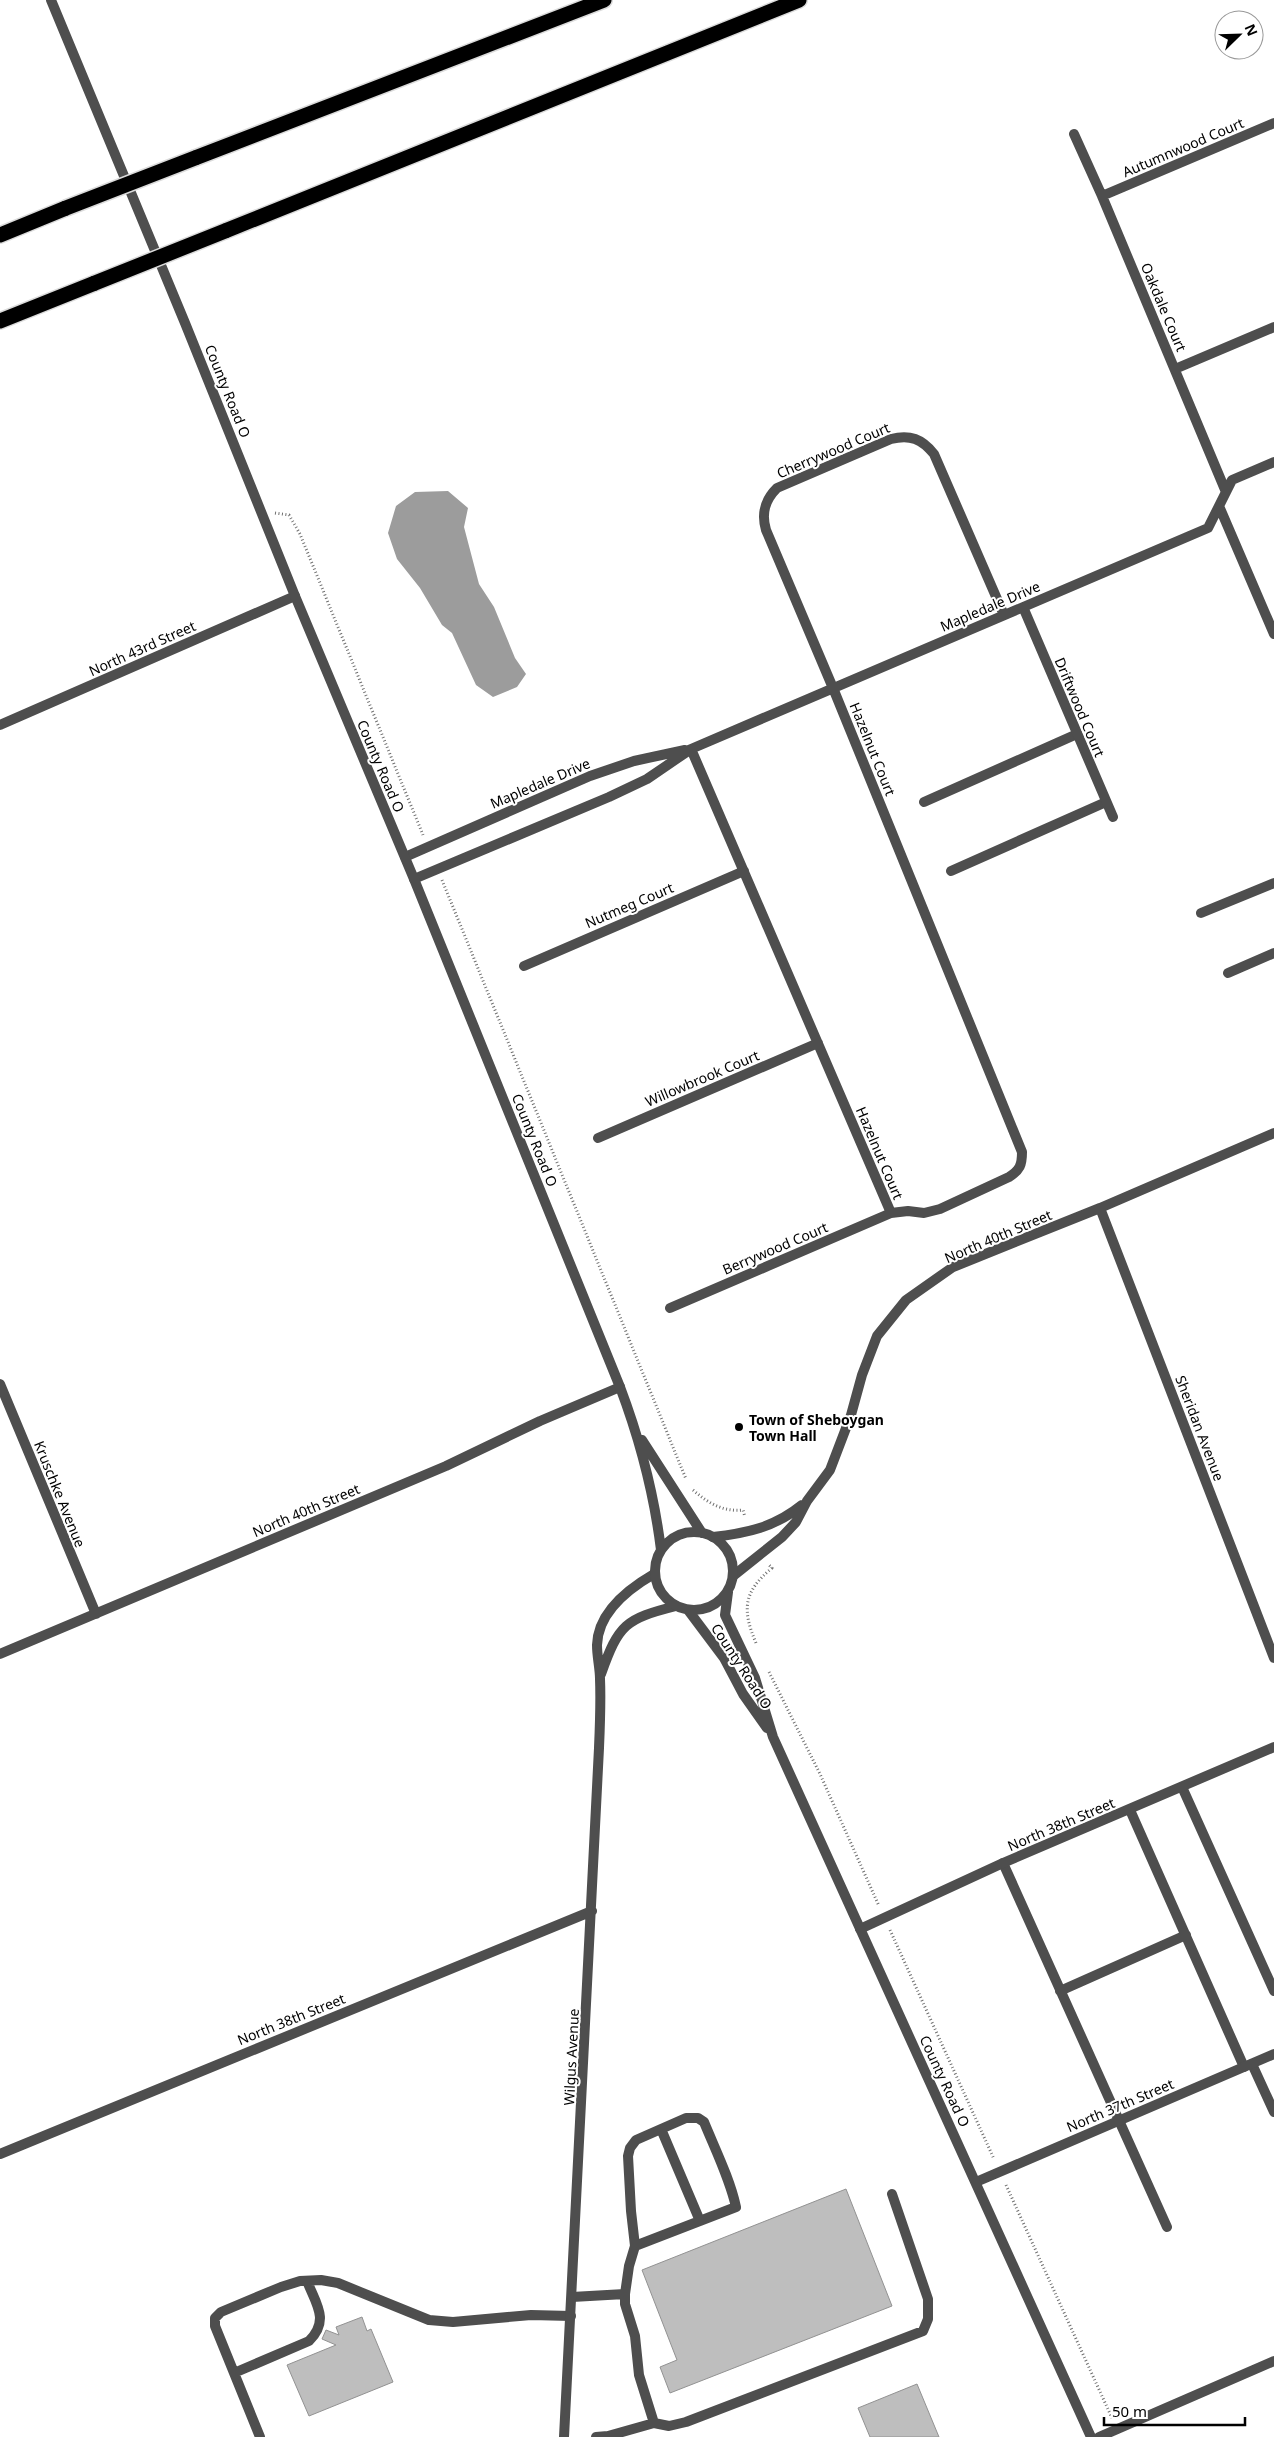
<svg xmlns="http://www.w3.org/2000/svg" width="1274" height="2437" font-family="'Noto Sans',sans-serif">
<rect width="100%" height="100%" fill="#fff"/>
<!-- water -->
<path fill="#9c9c9c" d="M448,491L468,508L464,527L479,584L494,607L515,658L526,674L517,687L493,697L476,685L452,633L442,625L420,588L397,559L388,533L396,506L415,492Z"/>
<!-- building -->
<path fill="#bebebe" stroke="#929292" d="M846,2189L892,2306L670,2393L660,2367L677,2360L642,2270Z
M362,2317L367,2331L371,2329L393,2382L309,2416L287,2365L336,2345L322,2339L326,2330L339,2335L336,2327Z
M917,2384L939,2437H870L858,2408Z"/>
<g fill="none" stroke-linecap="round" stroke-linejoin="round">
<defs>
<path id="motorway" d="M195,158L604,0
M225,231L799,0
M0,235L66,208
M0,321L95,283"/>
</defs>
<!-- motorway casing -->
<use href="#motorway" stroke="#dbdbdb" stroke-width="18"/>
<!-- path -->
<path stroke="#707070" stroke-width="3" stroke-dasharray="1 2.5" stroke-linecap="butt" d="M275,513L289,515L300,534L423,835
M442,880L686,1479
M693,1490C708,1503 723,1512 743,1510L745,1517
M756,1643C742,1610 743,1592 772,1568L768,1564
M769,1672L820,1774L879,1906
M890,1930L994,2159
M1006,2185L1112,2418"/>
<!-- service -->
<path stroke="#4e4e4e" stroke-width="10" d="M924,802L1077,734
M951,871L1106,802
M1201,913L1274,883
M1228,973L1274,953
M1182,1787L1274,1991
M1130,1810L1244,2067
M1003,1863L1167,2227
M1060,1991L1186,1935
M1252,2064L1274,2112
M661,2129L700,2221
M625,2294L629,2266L635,2246L631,2211L628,2156L630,2148L636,2140L686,2118H698L704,2122C715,2149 730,2179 736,2207L635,2246
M572,2297L625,2294V2304L635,2336L639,2375L654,2423L669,2426L686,2422L923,2331L928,2319V2299L892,2194
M234,2373L309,2341C330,2320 316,2304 307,2281
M260,2437L215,2326V2318L221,2312L281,2287L300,2281L321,2280L338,2283L429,2320L453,2322L531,2315L571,2316
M596,2437L608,2436L654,2423"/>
<!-- minor -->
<path stroke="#4e4e4e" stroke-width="10" d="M1074,134L1102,196L1226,492
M1102,196L1274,123
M1175,369L1274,327
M1219,506L1274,634
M1023,607L1113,817
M0,725L295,596
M691,749L891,1213
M405,857L590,776L634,761L685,750
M414,879L609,797L647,779L691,749L1208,528L1232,480L1274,462
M524,966L744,871
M598,1138L818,1043
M1100,1208L1274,1658
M670,1308L891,1213L908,1211L924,1213L940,1209L1009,1177C1020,1170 1022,1165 1022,1152L833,688L766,530C761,513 765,500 777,488L891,439C910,434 922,439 934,454L1004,615
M0,1384L96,1614
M713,1537C748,1533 775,1527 802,1505
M733,1576L782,1537L796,1522L807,1501L830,1470L851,1415L862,1375L877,1336L906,1300L953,1267L1100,1208L1274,1133
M0,1654L446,1466L540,1421L620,1387
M601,1674C619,1624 625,1619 676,1606
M860,1929L1003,1863L1274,1747
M0,2154L592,1911
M976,2182L1274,2054
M564,2437L599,1748C600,1725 601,1702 600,1679C600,1668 597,1657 597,1645C598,1612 628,1589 654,1574
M1099,2437L1274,2361"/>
<!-- tertiary -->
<path stroke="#4e4e4e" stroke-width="10" d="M51,0L185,323L295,596L414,879L620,1387C640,1440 654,1493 661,1550
M642,1440L702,1533
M655 1571a39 39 0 1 1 78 0a39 39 0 1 1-78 0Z
M728,1592L725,1615L755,1678L773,1737L1091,2437
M688,1610L724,1658L743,1694L767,1728"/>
<!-- motorway -->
<use href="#motorway" stroke="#000" stroke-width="15"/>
<defs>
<path id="motorway-bridge" d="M66,208L195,158
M95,283L225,231"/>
</defs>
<!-- motorway-bridge casing -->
<use href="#motorway-bridge" stroke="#dbdbdb" stroke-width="18" stroke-linecap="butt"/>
<!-- motorway-bridge -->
<use href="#motorway-bridge" stroke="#000" stroke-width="15"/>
</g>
<!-- markers -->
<circle fill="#000" stroke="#fff" stroke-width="2" cx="739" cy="1427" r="5"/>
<g text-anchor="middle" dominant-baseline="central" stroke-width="4" stroke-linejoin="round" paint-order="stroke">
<!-- street labels -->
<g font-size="14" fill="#000" stroke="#fff">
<text transform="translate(1183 147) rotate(-23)">Autumnwood Court</text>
<text transform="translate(1164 307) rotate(67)">Oakdale Court</text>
<text transform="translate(228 391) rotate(68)">County Road O</text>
<text transform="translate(833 450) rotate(-23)">Cherrywood Court</text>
<text transform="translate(990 606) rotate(-23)">Mapledale Drive</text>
<text transform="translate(142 648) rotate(-24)">North 43rd Street</text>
<text transform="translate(1080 707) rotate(67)">Driftwood Court</text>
<text transform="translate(873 749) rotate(68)">Hazelnut Court</text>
<text transform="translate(381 766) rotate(67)">County Road O</text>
<text transform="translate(540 783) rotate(-23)">Mapledale Drive</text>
<text transform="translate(629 905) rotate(-23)">Nutmeg Court</text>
<text transform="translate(702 1078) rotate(-23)">Willowbrook Court</text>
<text transform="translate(535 1140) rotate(68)">County Road O</text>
<text transform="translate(880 1153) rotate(67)">Hazelnut Court</text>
<text transform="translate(998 1236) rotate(-23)">North 40th Street</text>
<text transform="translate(775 1248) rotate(-23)">Berrywood Court</text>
<text transform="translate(1200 1428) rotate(69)">Sheridan Avenue</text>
<text transform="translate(60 1494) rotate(68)">Kruschke Avenue</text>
<text transform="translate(306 1510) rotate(-23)">North 40th Street</text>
<text transform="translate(742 1666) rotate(57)">County Road O</text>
<text transform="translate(1061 1824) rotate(-23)">North 38th Street</text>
<text transform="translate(291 2019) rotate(-22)">North 38th Street</text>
<text transform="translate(571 2057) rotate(-87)">Wilgus Avenue</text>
<text transform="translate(945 2081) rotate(65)">County Road O</text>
<text transform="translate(1120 2105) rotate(-23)">North 37th Street</text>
</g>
<!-- poi labels -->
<g font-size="14" font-weight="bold" fill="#000" stroke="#fff" text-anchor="start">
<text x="749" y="1419">Town of Sheboygan<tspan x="749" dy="16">Town Hall</tspan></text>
</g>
</g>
<!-- north arrow -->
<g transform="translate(1239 35) rotate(67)"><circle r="24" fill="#ffffff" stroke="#999999"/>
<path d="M0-4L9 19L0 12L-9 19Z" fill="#000000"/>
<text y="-8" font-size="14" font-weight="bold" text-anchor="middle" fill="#000000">N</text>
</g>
<!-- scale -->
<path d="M1104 2417v8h141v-8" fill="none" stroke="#000000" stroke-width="2.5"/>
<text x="1112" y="2417" font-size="15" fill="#000000" stroke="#ffffff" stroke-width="4" paint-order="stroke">50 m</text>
</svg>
